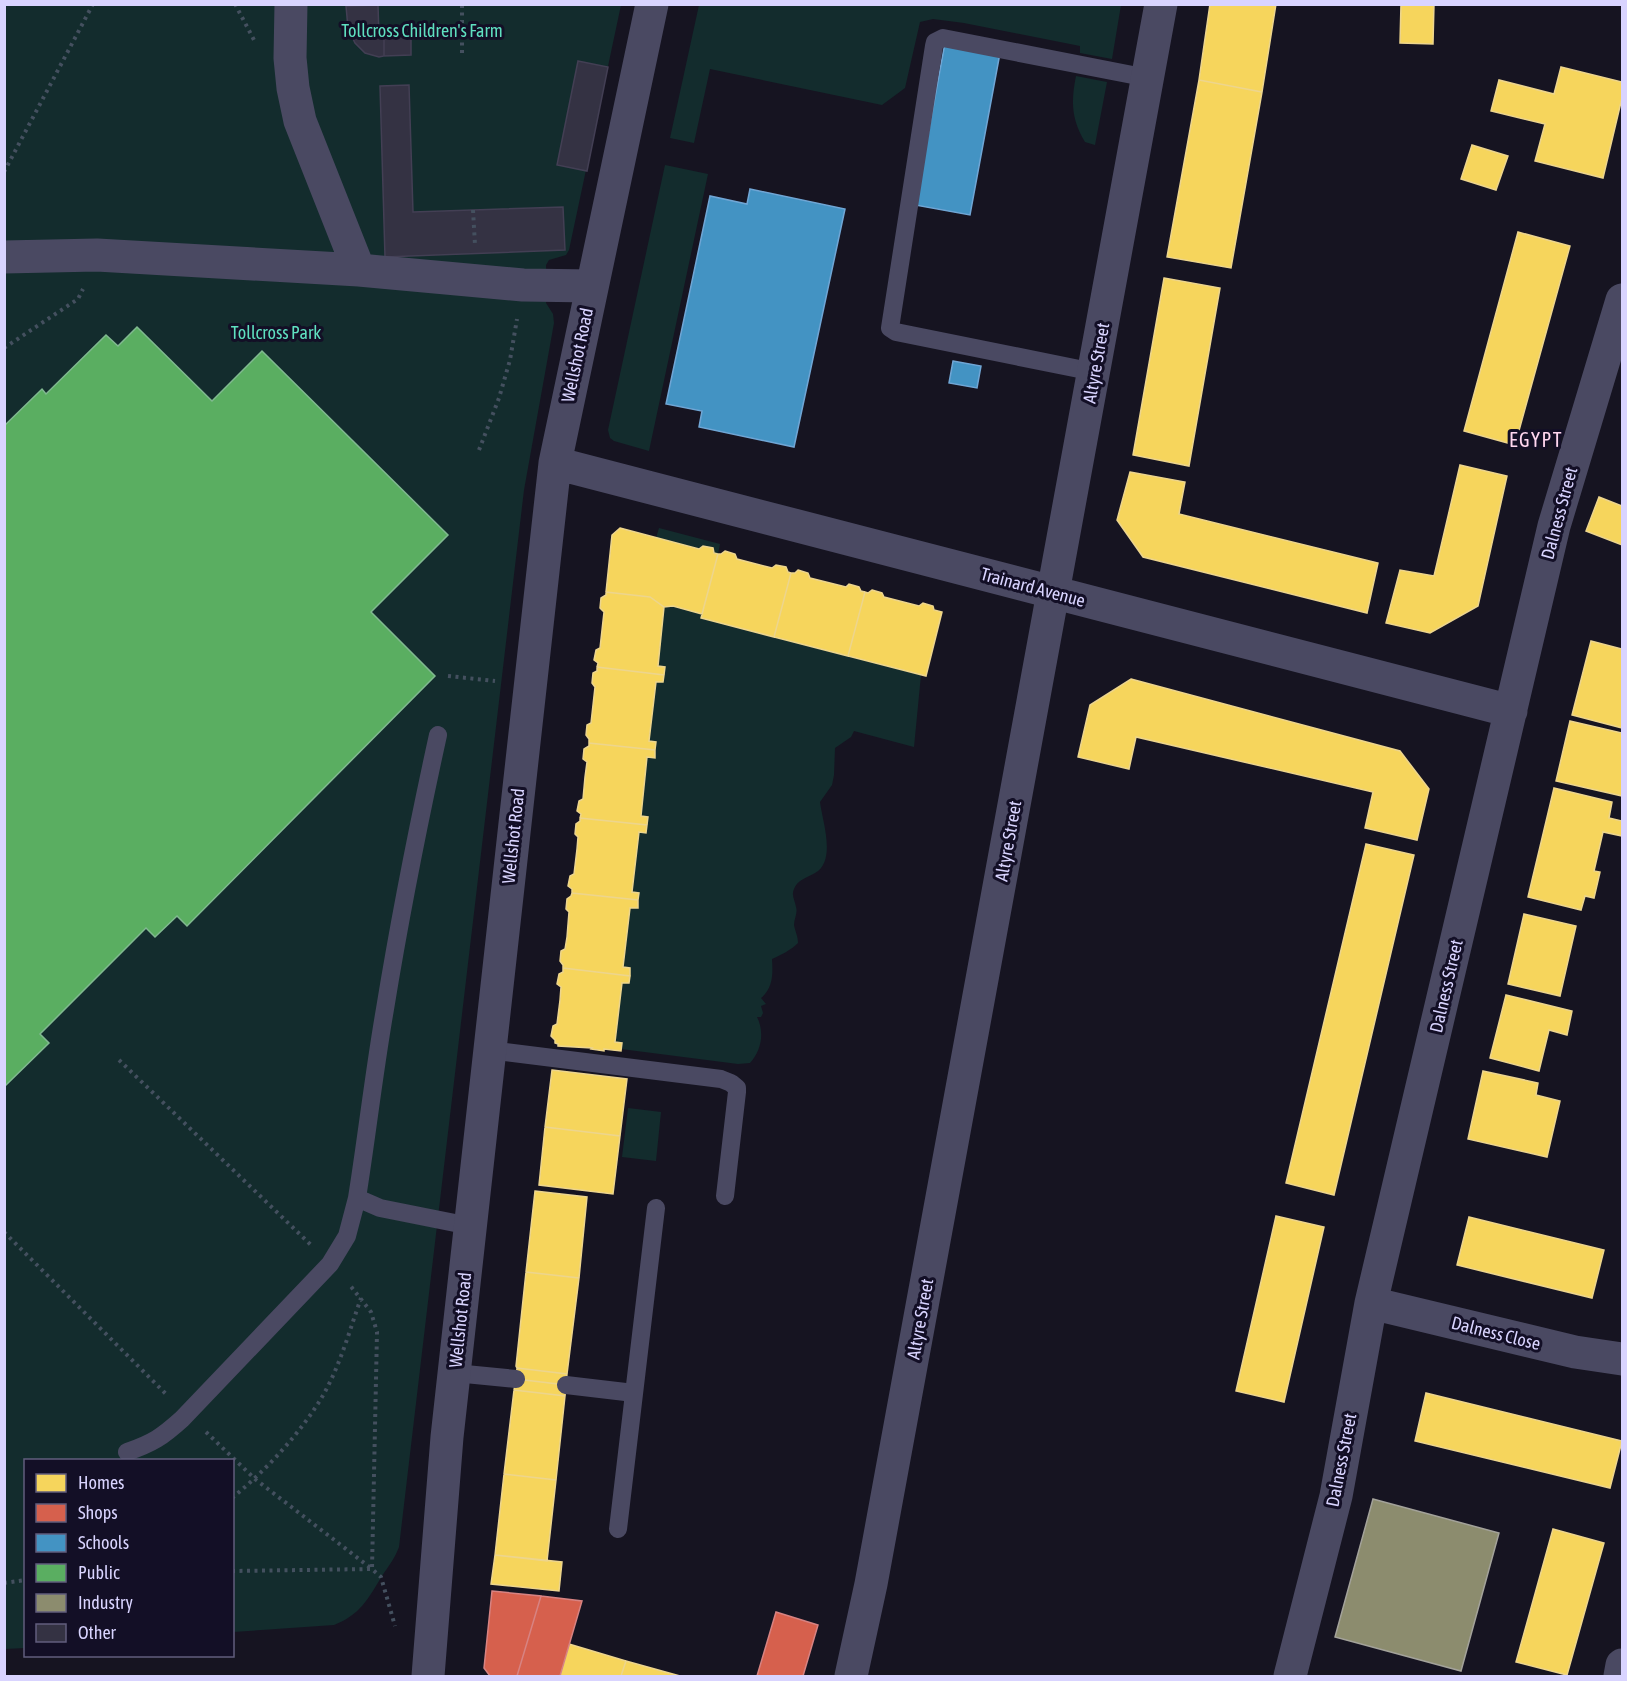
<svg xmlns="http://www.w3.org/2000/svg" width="1627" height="1681" font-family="'Asap Condensed',sans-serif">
<rect width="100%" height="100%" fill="#161421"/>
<!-- green -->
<path fill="#132c2d" d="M5,5H621L569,250L566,255L549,260L546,265V303L553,314L554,323L524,490L399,1547C395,1558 388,1567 382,1576C368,1599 360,1615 334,1625L233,1632L232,1460H26L25,1648L5,1649Z
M699,5V4L1121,5L1112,59L1080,53V46L964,23L933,19L920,22L905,88L882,105L710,69L694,143L670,138Z
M1076,76L1107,82L1095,145L1085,142C1071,119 1071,101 1076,76Z
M665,165L708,174L649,451L614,441L610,438L608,430Z
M659,528L720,544L718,554L714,553L712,548L703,546L699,549L656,538Z
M673,606L702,614L701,618L921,675L914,747L854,731L851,737L835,748L834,775L832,785L820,802C822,820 837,861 815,873C808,877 797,880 794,889C791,896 795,900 796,907C798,913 794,919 794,925C795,931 798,936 798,943C791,950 781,955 772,959C773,974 773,988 761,998L766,1004L761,1006L763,1013L761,1017H757C765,1033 761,1051 750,1063L738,1064L621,1049L622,1043L615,1042L622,983H629L630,968L623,967L630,908H638L639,893L632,892L639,832L646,833L641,816L647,757L655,758L656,742L649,741L656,682H663L665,667L658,666L664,607Z
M628,1108L661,1112L656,1161L622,1157Z"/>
<!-- homes -->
<path fill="#f6d55c" stroke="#edd58d" stroke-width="1.5" d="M1210,4H1276L1262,92L1199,80Z
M1401,4H1434L1433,44L1400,43Z
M1561,67L1622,82V98L1603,178L1535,161L1545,124L1491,111L1499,80L1554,94Z
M1199,80L1262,92L1231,268L1167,257Z
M1472,145L1508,156L1496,190L1461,179Z
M1518,232L1570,246L1515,445L1464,431Z
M1164,278L1220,288L1189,466L1133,455Z
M1460,465L1507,476L1478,606L1430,633L1386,623L1400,570L1434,576Z
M1130,472L1185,482L1179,514L1378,563L1367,613L1143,557L1117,520Z
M1599,497L1622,506V545L1586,531Z
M620,528L699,549L703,546L713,548L714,553L718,554L702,614L673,606L664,607L650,597L606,592L612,535Z
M725,551L735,554L737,559L772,568L776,565L786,567L788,572L791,573L774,637L701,618L718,554H721Z
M798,570L808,573L810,578L846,587L849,584L859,587L861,591L865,592L848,656L774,637L791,573H795Z
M872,590L882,593L884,597L919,606L923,603L933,606L934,610L942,612L926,676L848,656L865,592L868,593Z
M606,592L650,597L664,607L658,666L665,667L664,675L597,667L598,663L594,660L596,650L600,648L604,612L600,608L601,598L606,595Z
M1591,641L1622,649V728L1572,715Z
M597,667L664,675L663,682H656L649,741L656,742L655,750L589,743V739L586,735L587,725L591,723L595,687L592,683L593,673L597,671Z
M1131,679L1400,751L1429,789L1417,840L1365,828L1373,792L1136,737L1129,769L1078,757L1090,705Z
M1570,721L1622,733V796L1556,781Z
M589,743L655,750V758L647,757L641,816L648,817L647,825L580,818L581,814L577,811L579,801L583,799L585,777L587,762L583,759L584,749L589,746Z
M1554,788L1612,802L1609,818L1622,821V836L1603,832L1594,871L1600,872L1594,898L1585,896L1581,910L1528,897Z
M580,818L647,825L646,833L639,832L632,892L639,893L638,900L572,893V889L568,886L570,876L574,874L577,849L578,837L575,834L576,824L580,821Z
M1366,844L1414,855L1334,1195L1286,1183Z
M572,893L638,900V908H630L623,967L630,968V976L563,968V965L560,961L561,951L565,949L567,937L569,912L566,909L567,899L571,896Z
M1524,914L1576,926L1560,996L1508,984Z
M563,968L630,976L629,983H622L615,1042L622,1043L621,1051L604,1049V1051L591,1049L592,1048L558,1046V1044L555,1043V1040L551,1036L553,1026L557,1024L560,1000L561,987L557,984L559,974L563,972Z
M1506,995L1572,1011L1567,1035L1549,1030L1539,1071L1490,1058Z
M552,1070L627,1079L620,1136L545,1127Z
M1483,1071L1538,1083L1536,1095L1560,1101L1547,1157L1468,1139Z
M545,1127L620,1136L613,1194L539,1185Z
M535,1191L587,1197L579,1278L526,1272Z
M1276,1216L1324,1227L1284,1402L1236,1391Z
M1469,1217L1604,1250L1592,1298L1457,1265Z
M526,1272L579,1278L567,1374L517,1368L516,1366Z
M517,1368L567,1374L566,1385L516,1379Z
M516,1379L566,1385L565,1396L514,1390Z
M514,1390L565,1396L556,1480L504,1474Z
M1426,1393L1622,1441L1610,1488L1415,1441Z
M504,1474L556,1480L547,1561L495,1555Z
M1553,1529L1604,1543L1567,1675L1516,1662Z
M495,1555L562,1562L559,1591L491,1584Z
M569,1644L626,1661L621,1676H560Z
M626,1661L680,1676H621Z"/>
<!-- shops -->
<path fill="#d6604d" stroke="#d78382" stroke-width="1.5" d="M492,1591L541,1596L517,1676H490L484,1668Z
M541,1596L582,1601L560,1676H517Z
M776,1612L818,1625L803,1676H757Z"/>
<!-- schools -->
<path fill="#4393c3" stroke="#70a6d5" stroke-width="1.5" d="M945,43L1000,53L970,215L915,205Z
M750,189L845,209L794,447L699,427L702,411L666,404L710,196L747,204Z
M953,361L981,366L977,388L949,383Z"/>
<!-- public -->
<path fill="#5aae61" stroke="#80b990" stroke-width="1.5" d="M137,327L212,401L262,351L448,535L371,612L435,676L187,926L177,916L155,937L146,928L40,1034L49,1043L4,1087V426L42,389L46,394L106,335L118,346Z"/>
<!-- industry -->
<path fill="#8c8c6e" stroke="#a3a29a" stroke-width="1.5" d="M1373,1499L1499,1533L1461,1671L1335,1637Z"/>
<!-- building -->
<path fill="#343243" stroke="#433f54" stroke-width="1.5" d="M378,5L379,36H384V56L379,57L365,53L355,43L348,28L346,6Z
M384,36H411V55L384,56Z
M578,61L608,67L587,171L557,165Z
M409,85L413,212L563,207L565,250L385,257L380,86Z"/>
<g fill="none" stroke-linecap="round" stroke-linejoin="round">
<!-- path -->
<path stroke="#44505f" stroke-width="4" stroke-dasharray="3 4.5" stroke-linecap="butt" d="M235,4L254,40
M462,53V4
M4,172L93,4
M473,210L475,245
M4,348L78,299L83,289
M479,450L499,398L510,360L517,319
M448,676L495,681
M119,1060L311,1245
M4,1232L168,1396
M206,1432L255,1479L372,1569L377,1332L371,1312L349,1284
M232,1498C265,1471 296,1438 319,1402C339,1370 349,1332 361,1298
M232,1571L372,1569L381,1577L395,1626
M4,1583L26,1580"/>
<!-- lane -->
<path stroke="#4a4962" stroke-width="18" d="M1094,372L896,332L890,328L934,46L935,42L943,38L1148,78
M438,735C418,826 400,917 385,1009C374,1072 367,1135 357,1198L380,1208L470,1226
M489,1050L721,1079L731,1083L737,1088V1092L725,1196
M455,1373L516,1379
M566,1385L634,1393
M127,1452C153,1443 162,1437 182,1419L330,1264L347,1236L357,1198
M618,1529L656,1208"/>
<!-- street -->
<path stroke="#4a4962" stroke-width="33" d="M291,4L290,58L293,88L300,121L359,270
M4,257L97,255L359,270L523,285L592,286
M555,463L1511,711
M1371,1303L1575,1352L1622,1359
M428,1676L447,1437L555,463L652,4
M851,1676L871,1584L1161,4
M1290,1676L1336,1496L1371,1303L1554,526L1622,300
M1620,1676L1622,1665"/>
</g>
<g text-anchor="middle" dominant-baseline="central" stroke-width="6" stroke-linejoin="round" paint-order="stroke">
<!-- park labels -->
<g font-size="18" fill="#5fe0c0" stroke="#130f26">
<text x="422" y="30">Tollcross Children's Farm</text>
<text x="276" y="332">Tollcross Park</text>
</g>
<!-- street labels -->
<g font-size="18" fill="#d9d4ff" stroke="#130f26">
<text transform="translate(577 355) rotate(-78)">Wellshot Road</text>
<text transform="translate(1096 363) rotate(-80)">Altyre Street</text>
<text transform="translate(1559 513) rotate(-75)">Dalness Street</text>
<text transform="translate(1033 587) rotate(15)">Trainard Avenue</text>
<text transform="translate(513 836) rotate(-84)">Wellshot Road</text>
<text transform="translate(1008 841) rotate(-80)">Altyre Street</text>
<text transform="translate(1446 986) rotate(-77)">Dalness Street</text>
<text transform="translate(920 1319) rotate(-80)">Altyre Street</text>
<text transform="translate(460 1320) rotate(-84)">Wellshot Road</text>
<text transform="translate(1496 1333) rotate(14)">Dalness Close</text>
<text transform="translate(1341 1460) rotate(-79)">Dalness Street</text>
</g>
<!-- neighbourhood labels -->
<g font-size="20" letter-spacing="1.5" fill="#ffd6f0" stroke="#130f26">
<text x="1536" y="439">EGYPT</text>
</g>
</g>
<!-- border -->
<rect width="1627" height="1681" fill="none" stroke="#d9d4ff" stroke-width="12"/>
<!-- legend -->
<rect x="24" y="1459" width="210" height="198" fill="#130f26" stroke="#625e7d" stroke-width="1.5"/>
<rect x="36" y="1474" width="30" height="18" fill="#f6d55c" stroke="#625e7d" stroke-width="1.5"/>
<text x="78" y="1489" font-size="18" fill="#d9d4ff">Homes</text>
<rect x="36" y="1504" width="30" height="18" fill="#d6604d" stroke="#625e7d" stroke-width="1.5"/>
<text x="78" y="1519" font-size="18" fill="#d9d4ff">Shops</text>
<rect x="36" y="1534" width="30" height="18" fill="#4393c3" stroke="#625e7d" stroke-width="1.5"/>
<text x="78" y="1549" font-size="18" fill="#d9d4ff">Schools</text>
<rect x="36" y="1564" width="30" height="18" fill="#5aae61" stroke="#625e7d" stroke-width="1.5"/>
<text x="78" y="1579" font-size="18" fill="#d9d4ff">Public</text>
<rect x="36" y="1594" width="30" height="18" fill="#8c8c6e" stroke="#625e7d" stroke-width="1.5"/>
<text x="78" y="1609" font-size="18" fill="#d9d4ff">Industry</text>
<rect x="36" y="1624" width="30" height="18" fill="#343243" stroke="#625e7d" stroke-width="1.5"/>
<text x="78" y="1639" font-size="18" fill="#d9d4ff">Other</text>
</svg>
